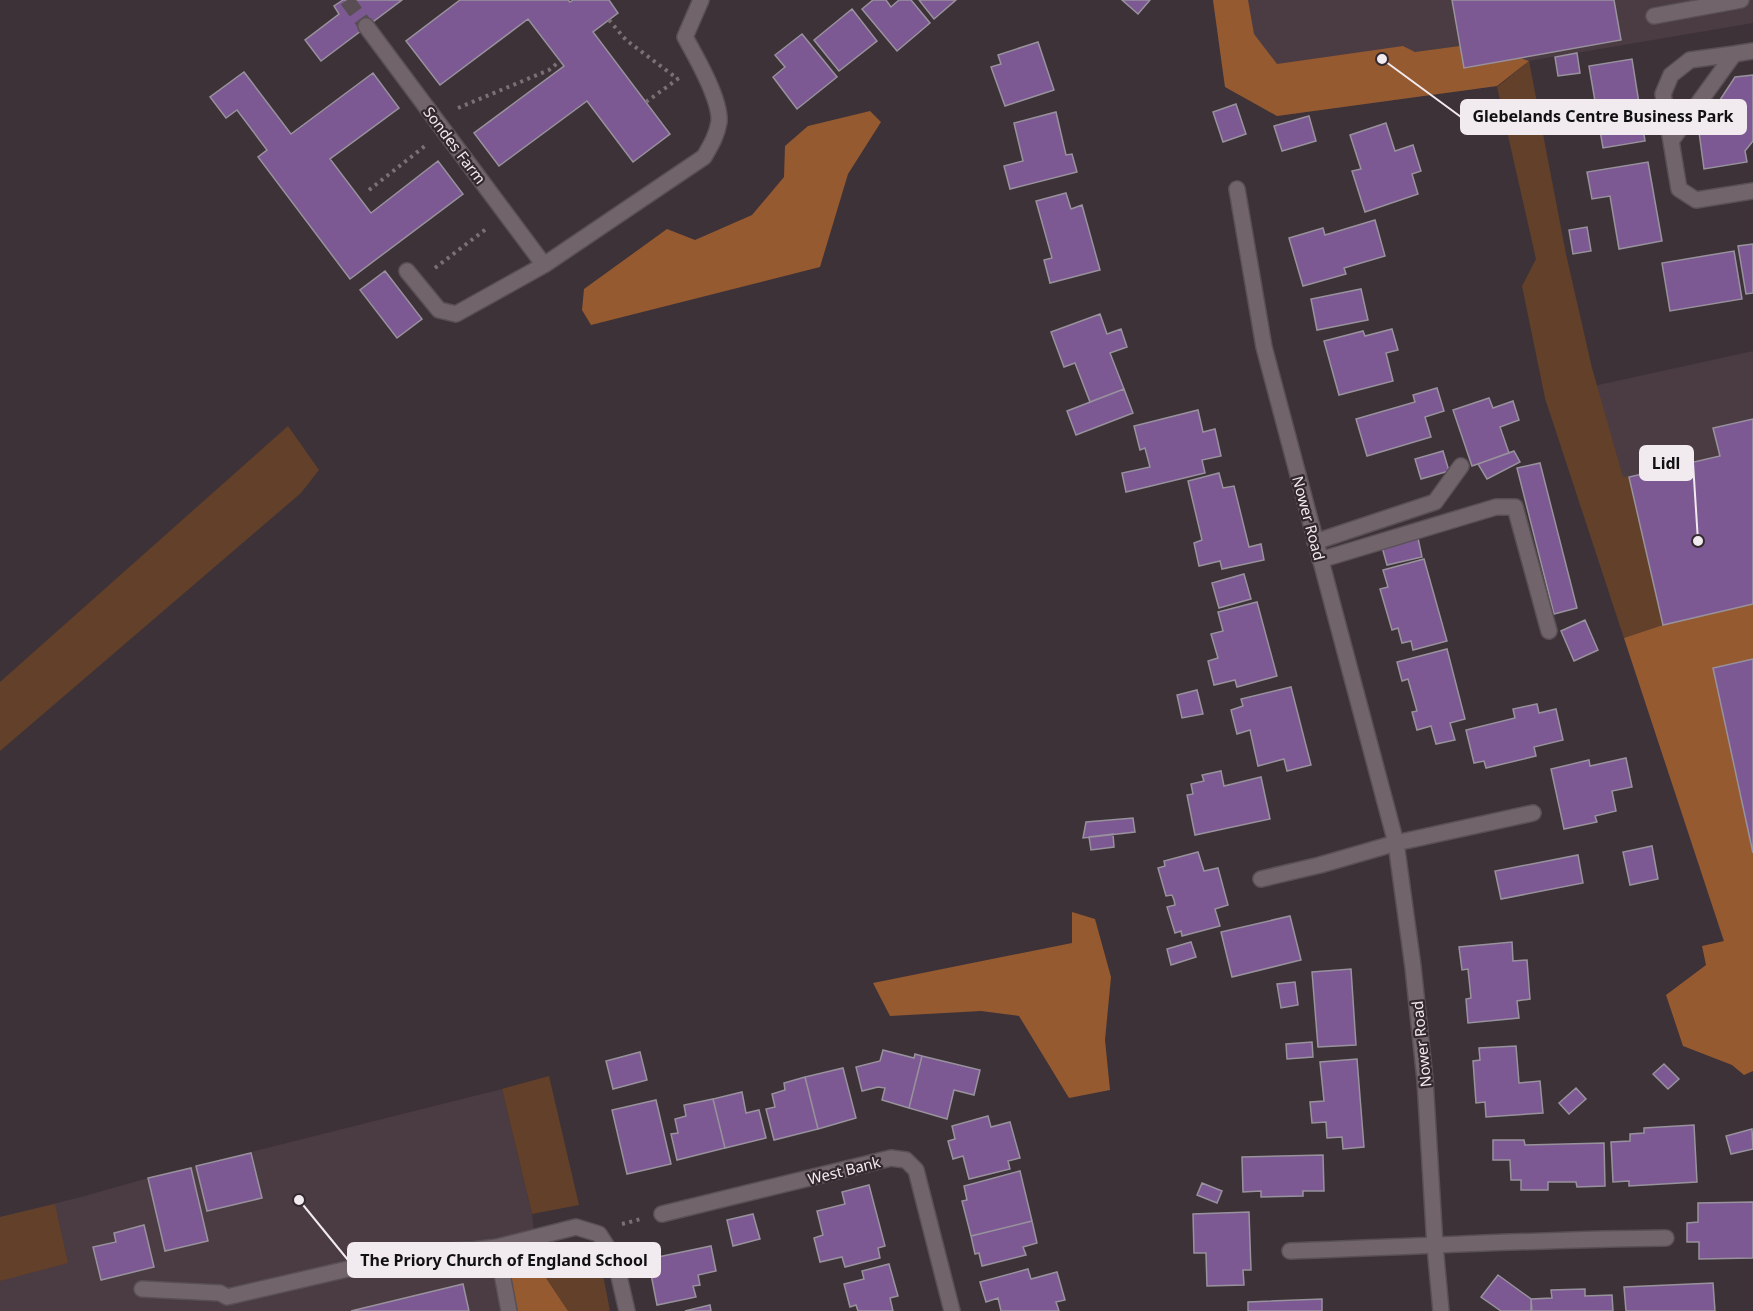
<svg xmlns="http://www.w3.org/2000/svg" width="1753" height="1311" font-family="'Noto Sans',sans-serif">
<rect width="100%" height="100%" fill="#3d3238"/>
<!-- built -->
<path fill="#4b3b43" d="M1213,0H1753V23L1529,61L1497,86L1277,116L1225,87Z
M1753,351V1031L1545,398L1598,385Z
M502,1089L532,1214L537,1254L542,1272L568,1311H0V1217L81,1197L148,1178Z"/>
<!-- green -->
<path fill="#624029" d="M1529,61L1566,254L1592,368L1623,477H1629L1663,625L1624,638L1545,398L1522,286L1536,259L1497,87Z
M288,426L319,470L301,493L0,751V682Z
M549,1076L579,1205L532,1214L502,1089Z
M55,1204L68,1263L0,1281V1217Z
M582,1246L594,1253L604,1280L610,1311H568L542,1272L537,1255Z"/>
<!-- forest -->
<path fill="#955a30" d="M1213,0H1248L1254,34L1277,64L1403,46L1415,52L1460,46L1465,68L1520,58L1529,61L1497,86L1277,116L1225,87Z
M870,111L881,122L848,174L820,267L591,325L582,310L584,289L667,229L695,240L752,215L784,177L785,146L808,126Z
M1753,604V659L1713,668L1753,853V1071L1744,1075L1732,1065L1683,1046L1666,995L1706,965L1702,946L1724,941L1624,638L1663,625Z
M1072,912L1095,919L1111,977L1105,1040L1110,1090L1069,1098L1019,1016L981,1011L890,1016L873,983L1072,943Z
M537,1254L542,1272L568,1311H515L511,1276Z"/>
<!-- building -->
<path fill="#7d5993" stroke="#98929d" stroke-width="1.5" d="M343,0H402L321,61L305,40L339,14L334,6Z
M460,0H568L570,2L573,0H609L618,13L593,32L670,134L633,162L587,101L499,166L474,133L564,66L528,19L440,85L406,41Z
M873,0H886L891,7L899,0H911L930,23L897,51L862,9Z
M919,0H956L934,19Z
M1122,0H1150L1138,14Z
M1452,0H1614L1621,40L1464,68Z
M852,9L877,41L839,71L814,40Z
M802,34L837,77L797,109L773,77L785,67L775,55Z
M1038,42L1054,90L1005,106L991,67L1001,64L998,55Z
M1577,53L1580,73L1558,76L1555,57Z
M1632,59L1645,141L1603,148L1589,66Z
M244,72L291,134L373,73L399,108L330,159L371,213L438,161L463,194L350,279L258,157L267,150L237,110L226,118L210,97Z
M1753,75V141L1745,151L1747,162L1704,169L1699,132L1735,77Z
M1236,104L1246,134L1223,142L1213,112Z
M1056,112L1066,155L1072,154L1077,172L1010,189L1004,166L1023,161L1014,123Z
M1309,116L1316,141L1282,151L1274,126Z
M1386,123L1395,151L1413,145L1421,171L1412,174L1418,194L1365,212L1352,171L1361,169L1350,135Z
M1648,162L1662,241L1619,249L1610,196L1592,199L1587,172Z
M1066,193L1071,209L1082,205L1100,270L1050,283L1044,260L1052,258L1036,201Z
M1375,220L1385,256L1344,268L1346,274L1303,286L1289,238L1323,228L1325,235Z
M1587,227L1591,251L1573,254L1569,230Z
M1753,244V293L1746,294L1738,246Z
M1734,251L1742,299L1670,311L1662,263Z
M385,271L422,319L397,338L360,290Z
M1361,289L1368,320L1317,330L1311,299Z
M1100,314L1107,334L1121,329L1127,347L1110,353L1124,389L1090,402L1075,363L1064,367L1051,332Z
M1392,329L1398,350L1386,353L1393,381L1339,395L1324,341L1363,331L1365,336Z
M1437,388L1444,411L1425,417L1431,437L1367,456L1356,419L1415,402L1413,395Z
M1124,389L1133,413L1076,435L1067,411Z
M1489,398L1493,408L1513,401L1519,420L1500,427L1509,453L1472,466L1453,410Z
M1198,410L1203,432L1215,429L1221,456L1202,460L1205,473L1126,492L1122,473L1150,467L1145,448L1140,450L1134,426Z
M1753,419V604L1663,625L1629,477L1720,456L1713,428Z
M1443,451L1449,471L1421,479L1415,459Z
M1514,451L1520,462L1487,479L1478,464Z
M1540,463L1577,608L1554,614L1517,468Z
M1219,473L1223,488L1234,486L1249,547L1261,544L1264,560L1222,569L1220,561L1199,566L1194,543L1202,540L1188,481Z
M1418,538L1422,557L1387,565L1382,547Z
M1424,559L1447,641L1413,650L1411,641L1402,643L1398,628L1392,630L1380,589L1388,587L1383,570Z
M1244,574L1251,599L1219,608L1212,583Z
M1257,602L1277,676L1237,687L1235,680L1214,685L1208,661L1218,658L1211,634L1223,631L1218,612Z
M1585,620L1598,650L1574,661L1561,631Z
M1447,649L1465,719L1450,723L1455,740L1436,744L1431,726L1417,730L1412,712L1417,711L1408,679L1402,681L1397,662Z
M1753,659V853L1713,668Z
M1291,687L1311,765L1287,771L1284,759L1258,766L1250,730L1237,734L1231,710L1243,706L1241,699Z
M1197,690L1203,714L1182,718L1177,695Z
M1537,704L1539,713L1556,709L1563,740L1534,747L1536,756L1486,768L1484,761L1474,763L1466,730L1515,718L1513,709Z
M1626,758L1632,787L1612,791L1616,811L1595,816L1597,822L1564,829L1551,769L1589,760L1590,766Z
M1221,771L1224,786L1261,777L1270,819L1195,835L1187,795L1193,794L1191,784L1204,781L1202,775Z
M1133,818L1135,832L1083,838L1086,822Z
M1113,834L1114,847L1091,850L1089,837Z
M1652,846L1658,879L1630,885L1623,852Z
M1198,852L1204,871L1218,868L1228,905L1215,909L1220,926L1182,936L1181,931L1175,933L1167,907L1175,905L1174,900L1172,895L1166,896L1158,868L1165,866L1164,861Z
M1578,855L1583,883L1501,899L1495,871Z
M1290,916L1301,960L1232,977L1221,932Z
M1191,942L1196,957L1171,965L1167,949Z
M1512,942L1513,961L1527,960L1530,999L1517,1001L1519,1018L1468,1023L1466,999L1471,998L1468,969L1462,970L1459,947Z
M1351,969L1356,1045L1318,1047L1312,972Z
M1295,982L1298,1005L1281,1008L1277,984Z
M1312,1042L1313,1057L1287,1059L1286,1044Z
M1516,1046L1519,1083L1540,1081L1543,1113L1486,1117L1485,1102L1476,1103L1473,1061L1480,1060L1479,1048Z
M883,1050L914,1058L915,1054L922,1056L909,1108L882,1100L885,1088L878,1087L862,1091L856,1067L880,1061Z
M640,1052L647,1080L613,1089L606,1061Z
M922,1056L980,1070L974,1095L954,1090L947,1119L909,1108Z
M1357,1059L1364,1147L1343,1149L1342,1137L1327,1138L1326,1122L1312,1123L1310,1102L1324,1101L1320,1062Z
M1664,1064L1679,1079L1668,1089L1653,1074Z
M843,1068L856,1118L818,1129L805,1077Z
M805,1077L818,1129L774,1140L766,1109L775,1107L772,1094L785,1090L784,1083Z
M1576,1088L1586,1099L1569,1114L1559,1103Z
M742,1092L746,1113L759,1110L766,1138L725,1148L713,1099Z
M713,1099L725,1148L677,1160L671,1134L678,1133L675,1119L686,1116L684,1105Z
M656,1100L671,1164L627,1174L612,1110Z
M988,1116L991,1127L1010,1122L1020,1158L1008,1161L1010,1169L969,1179L963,1156L953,1159L948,1141L955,1139L952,1126Z
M1694,1125L1697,1182L1629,1186V1181L1613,1182L1611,1142L1630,1141V1134L1644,1133V1128Z
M1752,1129L1753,1149L1731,1154L1726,1136Z
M1493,1140H1524L1525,1145L1604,1143L1605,1186L1577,1187L1576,1182H1548V1190H1521V1180H1511L1510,1160H1493Z
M251,1153L262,1198L207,1211L196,1166Z
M1323,1155L1324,1191H1303V1196L1261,1197V1191L1243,1192L1242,1157Z
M191,1168L208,1241L165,1251L148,1178Z
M1020,1171L1032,1221L971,1236L962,1201L967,1200L964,1186Z
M1202,1183L1222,1191L1217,1203L1197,1195Z
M869,1185L885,1246L878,1248L880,1258L845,1267L842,1257L820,1262L814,1238L823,1235L817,1211L845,1204L842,1192Z
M1753,1202V1258L1699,1259V1242H1687V1223L1698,1222V1203Z
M1249,1212L1251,1270H1243L1244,1285L1207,1286L1206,1253H1194L1193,1214Z
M753,1214L760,1239L733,1246L727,1220Z
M1032,1221L1037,1243L1023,1247L1026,1255L982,1266L979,1253L975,1254L971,1236Z
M144,1225L154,1267L101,1280L93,1247L116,1242L114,1233Z
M711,1246L716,1271L698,1275L700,1285L693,1286L696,1297L657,1305L648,1259Z
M889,1264L898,1296L890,1298L893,1311H858L856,1305L850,1307L844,1284L864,1279L862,1271Z
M1028,1269L1031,1279L1057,1272L1065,1300L1056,1302L1059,1311H1001L998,1298L986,1302L980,1282Z
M1498,1275L1531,1299V1311H1501L1481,1297Z
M1713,1283L1715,1311H1626L1624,1287Z
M463,1284L469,1311H351Z
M1585,1289V1296L1612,1295L1613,1311H1532L1531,1299L1552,1298L1551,1290Z
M1322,1299V1311H1248V1302Z
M710,1305L711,1311H685Z"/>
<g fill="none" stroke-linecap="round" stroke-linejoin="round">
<!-- minor-tunnel -->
<path stroke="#584e53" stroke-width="15" stroke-dasharray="15 8" stroke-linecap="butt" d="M347,0L366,26"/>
<defs>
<path id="minor" d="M1654,16L1741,0
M366,26L544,265
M1753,51L1734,54L1671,141L1679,189L1696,200L1753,191
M1671,141L1663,94L1671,75L1690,60L1734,54
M1237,189L1264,347L1396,843L1413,967L1425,1080L1435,1246L1441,1311
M407,271L439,310L456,314L544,265L704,157C711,145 717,135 719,122C721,100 696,57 685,37L701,0
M1315,542L1435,502L1461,466
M1320,560L1496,507H1515L1549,631
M1261,879L1320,865L1396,843L1533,813
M662,1214L891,1158L906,1160L916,1170L952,1311
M497,1247L509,1311
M1290,1251C1415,1247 1541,1239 1666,1238
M142,1289L220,1293L227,1297L421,1252L473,1250L497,1247L576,1227L599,1234L615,1259L627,1311"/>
</defs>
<!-- minor casing -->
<use href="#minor" stroke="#595055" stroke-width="18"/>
<!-- path -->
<path stroke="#7a7076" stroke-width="4" stroke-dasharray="3 4.5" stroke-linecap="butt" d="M609,20L626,40L678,79
M646,102L679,78
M458,108L549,70L560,61
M369,190L425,146
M435,268L486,229
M622,1224L641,1219"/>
<!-- minor -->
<use href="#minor" stroke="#71656b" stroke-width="15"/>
</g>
<g text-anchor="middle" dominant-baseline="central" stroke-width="4.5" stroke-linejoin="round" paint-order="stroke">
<!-- street labels -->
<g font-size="15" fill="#f1eaee" stroke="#33282d">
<text transform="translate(455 145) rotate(53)">Sondes Farm</text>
<text transform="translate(1309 518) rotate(75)">Nower Road</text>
<text transform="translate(1421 1044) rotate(-96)">Nower Road</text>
<text transform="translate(844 1170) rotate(-14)">West Bank</text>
</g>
</g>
<!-- callouts -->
<path fill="none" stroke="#f1eaee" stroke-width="2" d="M1382 59L1461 117M1698 541L1693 463M299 1200L348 1260"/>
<g fill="#f1eaee" stroke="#33282d" stroke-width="2">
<circle cx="1382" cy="59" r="6"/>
<circle cx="1698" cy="541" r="6"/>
<circle cx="299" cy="1200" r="6"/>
</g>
<g fill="#f1eaee" stroke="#f1eaee" stroke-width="2">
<rect x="1461" y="100" width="285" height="34" rx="6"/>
<rect x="1640" y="446" width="53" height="34" rx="6"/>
<rect x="348" y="1243" width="312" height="34" rx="6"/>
</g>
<g font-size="16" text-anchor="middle" font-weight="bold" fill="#111">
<text x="1603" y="122">Glebelands Centre Business Park</text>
<text x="1666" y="469">Lidl</text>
<text x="504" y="1266">The Priory Church of England School</text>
</g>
</svg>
